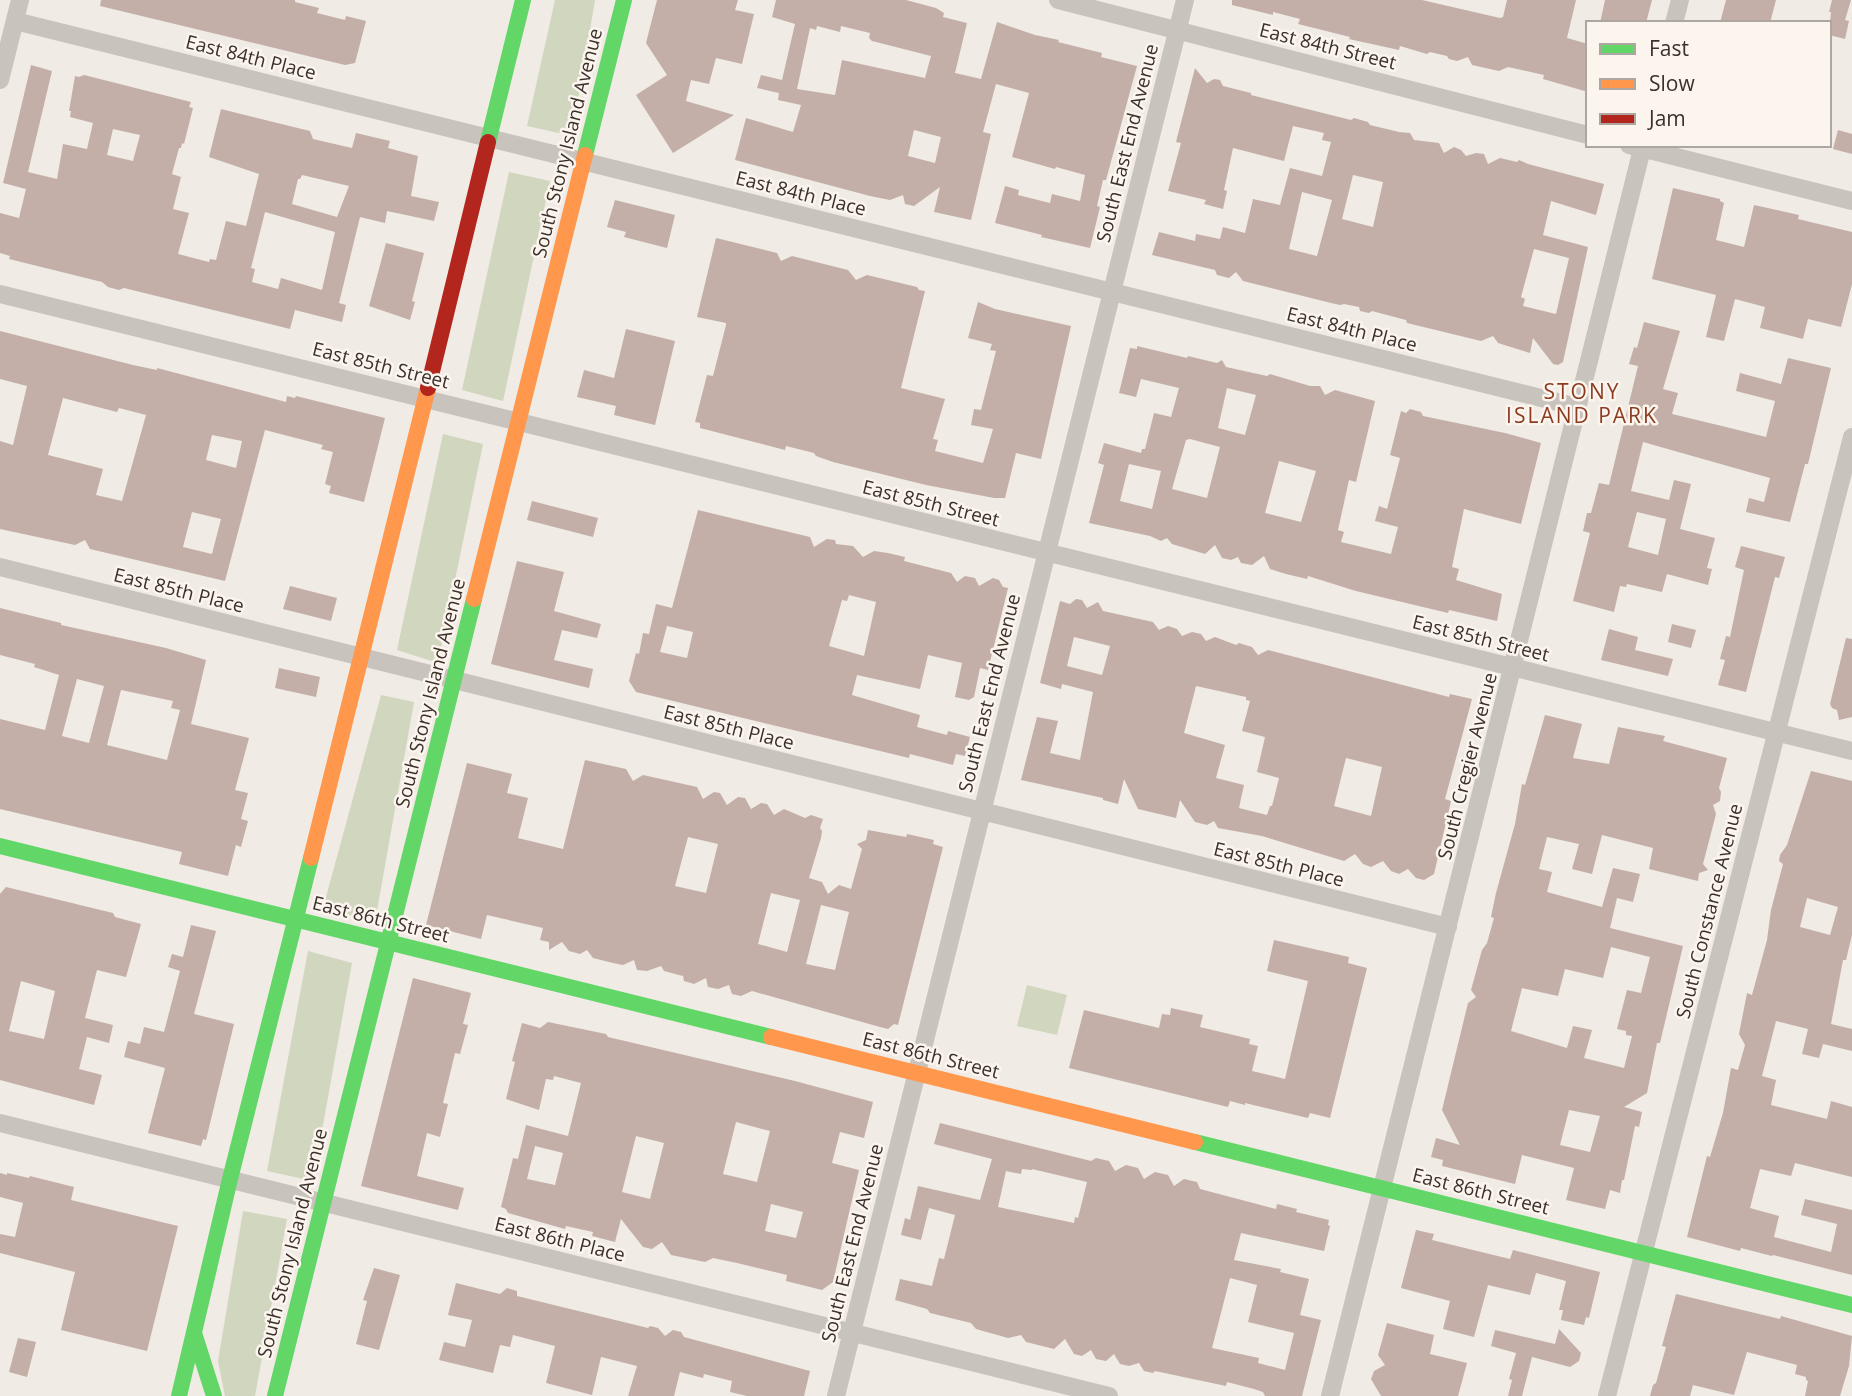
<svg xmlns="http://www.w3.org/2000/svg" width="1852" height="1396" font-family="'Open Sans',sans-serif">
<rect width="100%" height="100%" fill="#f0ebe5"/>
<!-- green -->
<path fill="#d1d6bf" d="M555,0H595L572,136L527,126Z
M509,172L550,181L503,401L462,390Z
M443,434L483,444L438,663L397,650Z
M381,695L414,702L375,922L323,908Z
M308,951L352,963L313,1181L267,1171Z
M1027,985L1067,995L1057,1035L1017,1026Z
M243,1211L287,1219L255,1396H225L218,1361Z"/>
<!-- building -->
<path fill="#c3afa7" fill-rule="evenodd" d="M101,0H295V2L319,8L317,13L345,20L346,16L366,21L355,63L345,65L100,6Z
M657,0H738L735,10L754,14L742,64L716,58L709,84L691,80L686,101L734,115L673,153L636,95L667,75L646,43Z
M776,0H906L936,8L944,13L943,17L967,23L955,73L981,79L997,22L1035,35L1059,40L1058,42L1102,53L1101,57L1137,66L1106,180H1103L1097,206L1100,207L1090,248L1041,237L1042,235L995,223L1005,186L1019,190L1018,195L1050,203L1052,194L1080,201L1085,175L1056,167L1055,169L1012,157L1029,93L996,84L983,132L991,134L971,220L934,212L940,187L914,206L905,204L903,195L890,200L870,196L735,160L746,118L793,132L801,105L778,100L779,93L757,88L761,75L782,80L795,24L772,17ZM817,26L840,32L841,26L870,33L869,38L872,41L931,56L925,78L842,60L835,95L797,89L810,28L816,30ZM914,130L941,137L935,163L908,156Z
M1232,0H1422L1500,18L1503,17L1507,0H1576L1567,38L1588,44V92L1543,79L1544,75L1508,67L1499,71L1472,65L1468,57L1457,61L1449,59L1447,56L1430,52L1427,54L1400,46L1399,50L1349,39L1350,37L1298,24L1300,19L1273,12V15L1232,5Z
M1605,0H1652L1646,23H1600Z
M1726,0H1776L1770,23H1720Z
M1832,0H1851L1845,20L1849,21L1845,39L1829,35L1831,12H1829Z
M31,65L52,71L28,172L57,179L63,144L87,149L93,123L70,117L71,111H69L75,76L79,77L84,75L191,102L189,107L193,108L184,144L182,143L181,148H179L172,174L181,177L173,209L189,213L178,254L209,262L210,259L216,260L226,221L246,226L259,174L209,157L221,109L310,131L313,139L352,148L356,133L390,141L388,148L418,156L411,196L439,202L434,221L387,211L385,223L360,217L339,303L346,305L342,322L295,310L290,329L124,288L119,290L108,287L102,282L9,259L10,256L0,253V213L19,218L26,189L3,183ZM113,129L140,135L133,161L107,155ZM302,175L349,186L337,217L292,204L298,179H300ZM265,212L335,232L322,290L281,278L278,289L252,282L255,269L251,268Z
M1195,68L1207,83L1214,79L1220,80L1223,86L1251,93V95L1351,120L1354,118L1368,122L1370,125L1399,132L1410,133L1414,140L1439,143L1444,153L1454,147L1461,150L1466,156L1476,153L1484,154L1488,164L1500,158L1517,162L1519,160L1528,164L1604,184L1596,215L1551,201L1543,235L1588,247L1563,362L1558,365L1553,364L1533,338L1530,353L1498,343L1493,336L1481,341L1407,323L1406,320L1372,311L1369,313L1360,311L1359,307L1344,304L1340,305L1331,303L1243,281L1236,272L1229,278L1217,275L1215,270L1152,255L1159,232L1195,241L1196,234L1220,239L1223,227L1245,233L1253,199L1280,205L1290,168L1322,176L1331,142L1322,140L1324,133L1293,126L1284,161L1233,148L1224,190L1227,191L1223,209L1204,204L1206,200L1168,191L1181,143L1176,142ZM1353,175L1383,182L1373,227L1342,219ZM1302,192L1332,200L1317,256L1289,249ZM1534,249L1569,258L1556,314L1523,306L1525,299L1521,297Z
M1838,130L1852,134V154L1833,149Z
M1673,188L1720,199V201L1724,203L1716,240L1744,247L1754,205L1799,215L1798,219L1852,232V284L1841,327L1808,319L1803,339L1760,328L1765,307L1735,299L1724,341L1706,337L1716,295L1652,279Z
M615,200L675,215L667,248L624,237L626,232L607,227Z
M716,238L777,253L781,261L792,256L848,270L856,280L867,275L917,287L919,290L925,291L901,388L945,399L933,439L938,440L935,451L983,463L993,429L971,425L974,409L981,410L996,351L990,350L992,344L968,338L978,302L995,309L1071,326L1041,459L1016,453L1005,498H994L926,485L833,462L816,456L814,453L786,446L785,450L700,428V423L695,422L707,375L713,376L726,325V323L697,317Z
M386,243L424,253L412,301L415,302L410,320L369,306Z
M1644,322L1680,331L1663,389L1678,393L1672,414L1726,427L1766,437L1775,401L1736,391L1740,373L1781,384L1788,358L1831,368L1808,464H1805L1790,522L1746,512L1749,498L1764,502L1770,478L1643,442L1631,491L1669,500L1674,480L1691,484L1680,529L1715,538L1707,568L1712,569L1708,585L1667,574L1662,592L1627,584L1626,587L1620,586L1614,612L1573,601L1590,533L1583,531L1587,513H1591L1599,483L1609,485L1638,366L1629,364L1634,347L1637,348ZM1637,512L1666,519L1658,555L1628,547Z
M626,329L675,341L655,425L614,415L616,406L577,397L584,370L614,378Z
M0,331L133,365L157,370V368L286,402L287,396L295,398L296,396L385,418L364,502L329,493L331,486L325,484L333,452L321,449L323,445L265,430L225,581L90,549L85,540L75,545L0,529V441L13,445L27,386L0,379ZM63,398L117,412L119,408L146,415L122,501L96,495L103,469L48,455ZM212,435L242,441L236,468L206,460ZM192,512L221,519L212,554L183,547Z
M1137,346L1187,358L1188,356L1217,363L1222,360L1226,367L1267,376L1270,374L1310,386H1320L1325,395L1335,390L1375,401L1356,482L1349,480L1338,530L1344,532L1341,542L1391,554L1398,527L1375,521L1379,506L1387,509L1400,458L1390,455L1401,411L1406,413L1410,409L1421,412L1423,416L1505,433L1541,443L1521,524L1464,509L1452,567L1459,569L1456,580L1502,594L1497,621L1449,610L1448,613L1356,591L1308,576L1307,579L1286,574L1270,569L1264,556L1252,565L1241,563L1238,557L1231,560L1222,558L1215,545L1205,554L1172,544L1167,538L1161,541L1150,536L1089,523L1104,465L1098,463L1104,443L1141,453L1142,449H1145L1154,413L1171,417L1179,388L1141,379L1136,397L1119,393L1130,348L1137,349ZM1227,388L1256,395L1245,435L1218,428ZM1190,439L1220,447L1207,498L1172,489L1186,440ZM1279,461L1316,471L1301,522L1265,513ZM1129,464L1161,471L1152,509L1120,501Z
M532,501L598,518L593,537L527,520Z
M698,510L810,537L814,547L827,539L835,540L836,544L853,546L863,557L874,551L888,553L905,557L904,561L951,573L957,582L965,576L975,578L979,586L993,578L999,580L1003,587L1008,588L988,670L980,668L974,697L969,700L955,697L962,663L928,655L920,689L857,675L852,695L920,715L917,727L947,735L948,731L970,737L965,756L956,754L953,765L910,754L909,758L636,692L629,681L636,653L639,654L643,633L649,634L656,604L672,608ZM849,595L876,602L864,656L829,646L842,600L847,601ZM667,626L693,632L687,658L660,652Z
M1741,546L1785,557L1779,578L1775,577L1746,692L1718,685L1725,660L1720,659L1726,636L1730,637L1744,570L1735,567Z
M517,561L564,572L554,611L601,624L597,638L562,630L554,660L593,669L589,688L491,664Z
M290,586L337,598L331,621L283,609Z
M1076,599L1082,600L1087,608L1098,602L1103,611L1153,622L1159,630L1168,626L1177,629L1182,636L1192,632L1201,634L1206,641L1215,637L1236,645L1239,643L1252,647L1258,655L1268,650L1449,697L1450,694L1472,699L1445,799L1451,801L1434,874L1424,880L1416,878L1408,869L1399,874L1391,871L1383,861L1371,867L1363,864L1355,854L1344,861L1262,836L1218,828L1214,821L1207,825L1195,822L1180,800L1176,818L1138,809L1124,779L1118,804L1103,800V798L1021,780L1037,717L1058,721L1050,753L1080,760L1093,692L1062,684L1061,689L1040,683L1060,601L1070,604ZM1074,637L1110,646L1102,675L1067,666ZM1196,686L1246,697V700L1250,701L1242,731L1265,737L1257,772L1279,778L1272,806H1270L1267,815L1239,808L1244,785L1216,778L1225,745L1184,733ZM1346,758L1382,767L1371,816L1334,806Z
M0,608L61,623V625L166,648L206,660L191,724L249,738L235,790L248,793L241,819L248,821L241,847L236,845L228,876L179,864L182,852L0,809V719L45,730L59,675L34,667L35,664L0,655ZM77,679L104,686L89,743L62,736ZM121,690L173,701L171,708L180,710L167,760L107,745Z
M1672,624L1696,630L1691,648L1668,642Z
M1609,629L1638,637L1635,650L1673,659L1668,676L1601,660Z
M1846,638L1852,639V717L1839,720L1837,710L1832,708L1830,704Z
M279,668L320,677L316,697L275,688Z
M1545,715L1582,724L1573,758L1609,764L1618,727L1665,736L1663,741L1727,758L1719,788L1721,792L1720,801L1713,805L1716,814L1703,864L1708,870L1699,873L1698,881L1649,869L1653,848L1602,835L1592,874L1572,869L1579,844L1547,837L1539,869L1552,872L1547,892L1602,907L1613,868L1640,874L1633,902L1617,898L1610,928L1683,946L1660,1043H1657L1647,1093L1624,1107L1642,1112L1639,1127L1635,1126L1624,1180H1622L1620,1193L1610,1190L1605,1209L1566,1200L1574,1168L1522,1155L1515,1184L1442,1166L1443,1160L1431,1157L1436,1138L1460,1145L1442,1110L1468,1003L1476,997L1471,990L1482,950L1487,943L1494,918L1491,917L1496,893L1515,824L1522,784L1525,785ZM1611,947L1650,957L1641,993L1627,990L1617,1029L1626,1031V1035L1632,1036L1624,1068L1584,1058L1592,1030L1573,1026L1567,1048L1511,1031L1522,988L1558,996L1565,969L1603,978ZM1569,1110L1600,1116L1590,1152L1560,1145Z
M585,760L626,769L633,781L643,775L697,787L703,799L714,792L720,793L727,805L738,797L745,798L751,809L761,803L767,804L774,815L784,809L805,818L811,815L823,819L820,828L822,831L821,838L809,878L822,882L828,894L839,885L851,889L862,849L857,844L866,840L868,830L906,837L907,834L934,840L933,844L943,847L898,1025L894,1024L888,1029L880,1027L759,993L752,991L741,996L732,994L729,985L718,989L708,987L706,978L694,984L684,981L683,976L664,971L661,966L647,971L637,970L634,960L623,965L613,963L593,958L587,950L580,954L569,951L562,942L549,950V942L540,940L543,928L487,915L481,939L426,925L467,763L512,774L507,793L528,798L518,838L563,849ZM688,837L718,844L706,893L675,886ZM771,893L800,900L787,952L758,944ZM821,905L849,912L835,970L806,964Z
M1811,771L1852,781V935L1846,960H1843L1831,1024L1852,1029V1051L1823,1044L1819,1058L1802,1054L1808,1029L1776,1021L1762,1076L1776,1080L1771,1105L1827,1119L1831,1101L1852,1107V1177L1795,1163L1791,1176L1760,1169L1750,1208L1779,1216L1774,1237L1831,1252L1837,1224L1801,1215L1805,1199L1852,1210V1275L1773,1255L1772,1256L1741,1248L1740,1251L1687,1237L1707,1156L1710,1157L1723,1113L1731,1068L1738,1070L1745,1045L1739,1034L1747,993L1752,995L1767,940L1771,910L1783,864L1779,861L1780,855L1787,845ZM1807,898L1838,907L1830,935L1800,927Z
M6,887L113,913L115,917L141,924L126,977L97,970L85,1018L113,1025L109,1043L87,1037L79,1069L102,1075L94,1105L0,1080V894ZM21,981L55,991L44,1039L9,1031Z
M191,925L216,931L194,1014L234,1024L206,1140L203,1139L201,1146L148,1133L165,1068L124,1057L128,1041L140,1044L144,1027L164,1032L180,971L168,967L172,954L183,957Z
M1274,940L1349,957L1348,963L1367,968L1330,1118L1310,1113L1308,1118L1245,1103V1105L1230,1101L1228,1107L1069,1068L1084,1010L1159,1028L1162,1014L1170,1015L1171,1008L1203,1015L1200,1027L1250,1039L1249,1044L1258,1046L1252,1071L1285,1079L1308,981L1267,971Z
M413,978L471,993L463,1024L468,1025L460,1054L455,1053L443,1103L448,1104L440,1137L427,1133L417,1176L464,1188L458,1210L361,1186Z
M548,1022L606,1034L608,1037L795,1081L873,1102L864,1138L840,1132L832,1163L859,1170L833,1282L822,1290L786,1281L787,1275L737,1263L713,1258L705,1262L671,1255L662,1242L652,1249L643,1247L621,1219L615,1242L592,1236L593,1232L566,1226L565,1229L508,1213L506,1209L501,1207L513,1158L518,1159L526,1125L568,1136L581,1083L554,1076L553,1080L546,1079L539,1110L506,1099L515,1062L512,1061L522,1023L540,1028ZM736,1122L770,1131L757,1182L723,1174ZM636,1136L664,1143L650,1199L622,1192ZM535,1146L563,1153L555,1185L527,1179ZM771,1204L803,1212L796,1238L765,1231Z
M940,1123L1091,1161L1096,1158L1109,1161L1115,1171L1126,1165L1138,1168L1144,1179L1155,1172L1168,1175L1174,1186L1184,1179L1197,1182L1200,1189L1276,1209L1277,1204L1297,1209L1296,1212L1329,1220L1328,1225L1330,1226L1324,1251L1241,1233L1234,1260L1281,1269L1280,1272L1309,1279L1300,1315L1321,1320L1302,1396H1265L1263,1392L1254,1389L1227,1382L1226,1386L1155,1371L1153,1373L1144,1371L1139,1363L1129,1366L1120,1364L1114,1354L1106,1361L1096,1359L1091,1350L1082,1356L1074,1354L1065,1339L1054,1349L1026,1342L1021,1335L1008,1338L976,1329L971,1323L930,1313L927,1309L895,1300L900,1279L932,1286L939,1258L944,1259L955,1215L929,1208L921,1240L901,1235L905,1218L910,1220L918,1186L980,1200L992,1159L934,1144ZM1022,1169L1032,1170V1169L1087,1182L1078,1218L1075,1217L1074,1223L998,1207L1006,1171L1021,1174ZM1230,1278L1257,1285L1248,1322L1294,1333L1285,1370L1258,1363L1259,1358L1212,1348Z
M0,1173L7,1175V1173L29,1178L30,1176L74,1187L71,1200L178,1226L147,1351L61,1330L75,1272L0,1253V1234L15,1237L23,1203L0,1197Z
M1416,1230L1434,1234L1432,1240L1510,1259L1513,1250L1600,1272L1589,1318L1586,1317L1584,1325L1561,1320L1563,1310H1559L1566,1281L1536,1273L1530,1295L1488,1285L1474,1337L1443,1329L1450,1301L1401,1288Z
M374,1268L400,1275L379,1350L356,1344L367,1301L363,1300Z
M456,1283L500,1294L507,1288L517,1291V1296L648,1328L650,1326L658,1328L665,1336L673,1330L681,1332L684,1337L810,1371L804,1396H747L730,1392L732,1381L704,1374L703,1378L680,1372L674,1396H628L637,1366L601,1357L592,1395L546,1383L555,1346L513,1335L510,1347L500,1345L493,1373L439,1360L444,1342L465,1347L472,1320L448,1315Z
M1676,1294L1780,1319L1781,1316L1852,1336L1849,1366L1840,1396H1805L1808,1381L1806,1380V1377L1795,1374L1797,1365L1747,1352L1734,1395L1693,1385L1690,1396H1650L1653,1385L1656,1383L1666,1347L1662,1346Z
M1387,1323L1434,1335L1430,1354L1467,1363L1458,1396H1381L1371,1379L1374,1371L1385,1365L1378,1355Z
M1559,1329L1581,1353L1579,1361L1570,1367L1532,1357L1522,1396H1508L1512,1380L1509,1379L1516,1353L1491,1346L1495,1330L1555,1344Z
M18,1338L36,1342L27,1377L9,1372Z"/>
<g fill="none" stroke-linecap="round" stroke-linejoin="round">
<!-- street -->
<path stroke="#c9c3be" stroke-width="18" d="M1058,0L1588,135
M15,21L1578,407
M1674,23L1680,0
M0,80L20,0
M1629,145L1852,201
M0,294L1852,751
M0,567L1448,927
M0,1123L1109,1396
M836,1396L1185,0
M1330,1396L1643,145
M1607,1396L1852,437"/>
<!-- fast -->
<path stroke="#63d668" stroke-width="16" d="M488,142L523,0
M585,155L624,0
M0,846L771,1037
M1195,1142L1852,1305
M194,1333L214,1396
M179,1396L230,1179L311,858
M275,1396L474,599"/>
<!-- slow -->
<path stroke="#ff974d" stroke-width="16" d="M474,599L585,155
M311,858L428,388
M771,1037L1195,1142"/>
<!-- jam -->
<path stroke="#b3261e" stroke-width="16" d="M428,388L488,142"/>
</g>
<g text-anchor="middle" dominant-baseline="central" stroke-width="5" stroke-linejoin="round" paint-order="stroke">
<!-- street labels -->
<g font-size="19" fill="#3b302b" stroke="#fbf5ee">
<text transform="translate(1328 46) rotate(14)">East 84th Street</text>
<text transform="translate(251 57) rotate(14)">East 84th Place</text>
<text transform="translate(567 143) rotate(-76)">South Stony Island Avenue</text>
<text transform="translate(1127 143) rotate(-76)">South East End Avenue</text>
<text transform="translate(801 193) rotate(14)">East 84th Place</text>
<text transform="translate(1352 329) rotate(14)">East 84th Place</text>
<text transform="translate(381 365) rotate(14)">East 85th Street</text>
<text transform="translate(931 503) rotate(14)">East 85th Street</text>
<text transform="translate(179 590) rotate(14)">East 85th Place</text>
<text transform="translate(1481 638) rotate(14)">East 85th Street</text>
<text transform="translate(430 693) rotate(-76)">South Stony Island Avenue</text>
<text transform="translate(989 693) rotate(-76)">South East End Avenue</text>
<text transform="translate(729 727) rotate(14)">East 85th Place</text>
<text transform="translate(1467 766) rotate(-76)">South Cregier Avenue</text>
<text transform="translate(1279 864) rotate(14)">East 85th Place</text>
<text transform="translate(1709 911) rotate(-76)">South Constance Avenue</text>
<text transform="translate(381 919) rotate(14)">East 86th Street</text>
<text transform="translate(931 1055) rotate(14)">East 86th Street</text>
<text transform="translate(1481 1191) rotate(14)">East 86th Street</text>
<text transform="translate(560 1239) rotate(14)">East 86th Place</text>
<text transform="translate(292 1243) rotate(-76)">South Stony Island Avenue</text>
<text transform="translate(852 1243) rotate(-76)">South East End Avenue</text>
</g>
<!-- neighbourhood labels -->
<g font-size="21" letter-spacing="2" fill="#8c3b22" stroke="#fbf5ee">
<text x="1582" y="391">STONY<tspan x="1582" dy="24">ISLAND PARK</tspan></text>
</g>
</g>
<!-- legend -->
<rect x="1586" y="21" width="245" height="126" fill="#fbf5ee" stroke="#aea6a0" stroke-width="2"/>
<rect x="1600" y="44" width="35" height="10" fill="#63d668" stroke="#aea6a0" stroke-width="2"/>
<text x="1649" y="56" font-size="21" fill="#3b302b">Fast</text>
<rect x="1600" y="79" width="35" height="10" fill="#ff974d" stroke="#aea6a0" stroke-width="2"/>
<text x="1649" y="91" font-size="21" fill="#3b302b">Slow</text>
<rect x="1600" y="114" width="35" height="10" fill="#b3261e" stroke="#aea6a0" stroke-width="2"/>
<text x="1649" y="126" font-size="21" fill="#3b302b">Jam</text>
</svg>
